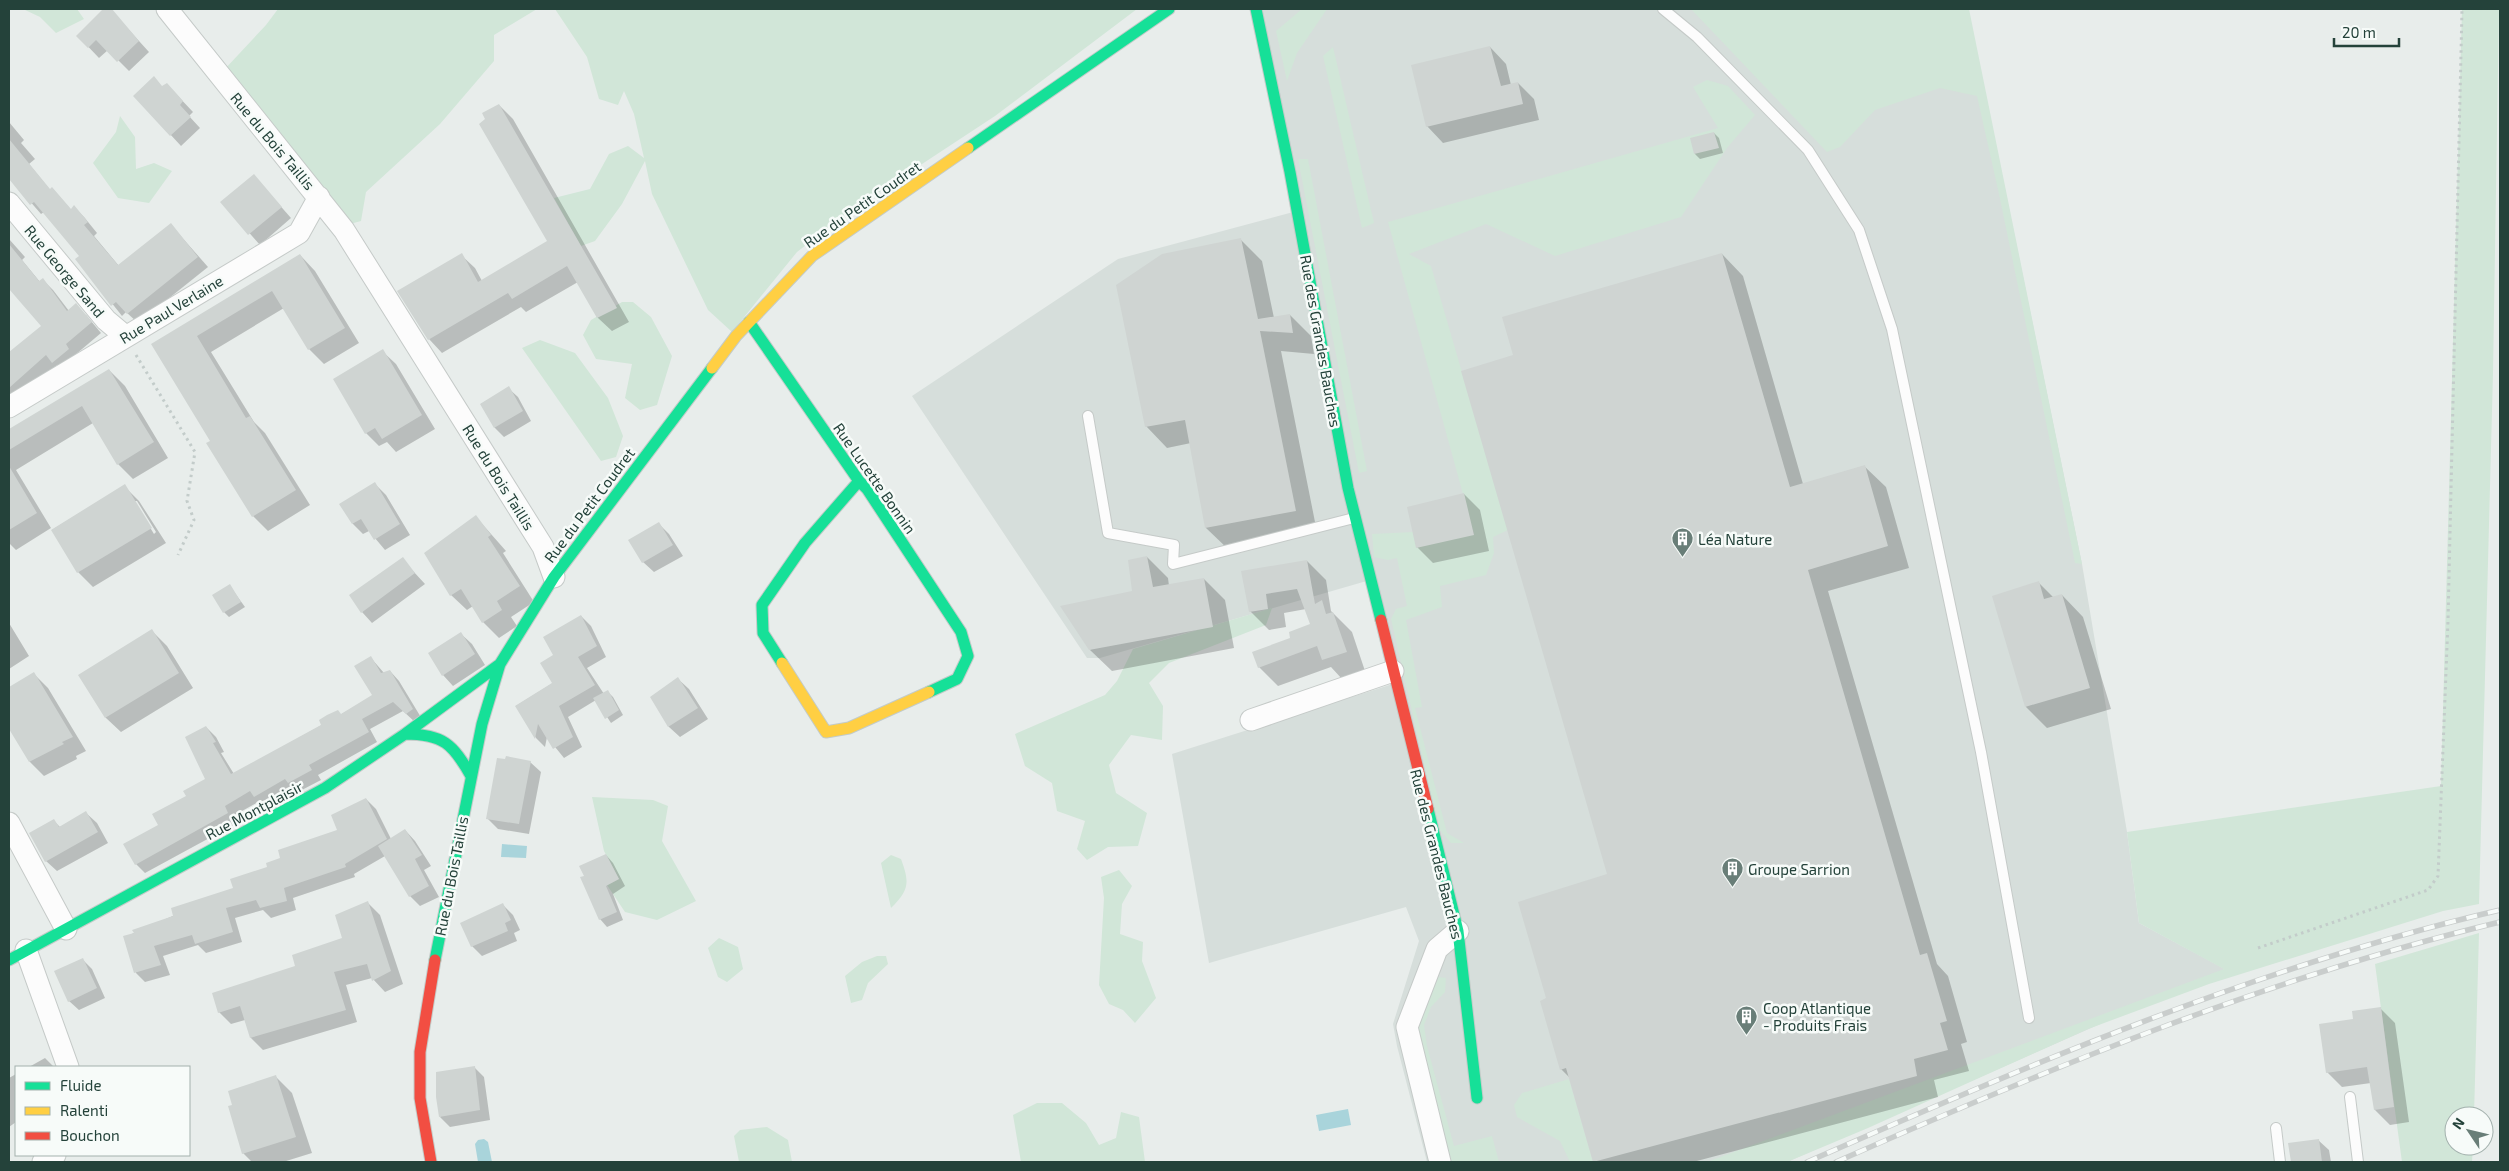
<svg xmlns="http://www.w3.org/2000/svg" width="2509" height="1171" font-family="'Exo 2',sans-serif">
<rect width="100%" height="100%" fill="#e8edeb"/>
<!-- built -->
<path fill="#d6dedb" d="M1256,9H1968L2082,564L2127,832L2139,923L2225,969L1787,1162H1427L1397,1046L1393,1024L1419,941L1406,907L1209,963L1172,754L1396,683L1370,580L1100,658H1087L912,396L1118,259L1297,211Z"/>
<!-- green -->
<path fill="#d1e6d8" d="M23,9H77L84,19L56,33L40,17Z
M278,9H537L494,35V61L440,124L366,192L361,221L350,224L224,70L266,25Z
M555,9H1137L995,116L849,212L797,252L732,332L708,310L652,194L645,161L622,204L595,241L581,246L554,198L590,189L609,154L628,146L644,158L634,114L624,91L618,105L599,99L587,57Z
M1302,9H1327L1297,53L1287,81L1276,31Z
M1691,9H1969L2082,564L2075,563L1999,194L1977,96L1940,88L1875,110L1840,147L1827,152Z
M2462,9H2499L2493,373L2479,904L2443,911L2209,984L2088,1029L1868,1128L1787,1162H1707L2224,969L2139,923L2127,832L2441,786Z
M1333,47L1374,223L1362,228L1323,56Z
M1707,80L1728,86L1755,115L1727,148L1681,217L1555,256L1486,224L1409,254L1431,266L1508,530L1493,537L1494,553L1486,575L1440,586L1442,607L1406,620L1422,707L1415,708L1447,833L1464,843H1451L1439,829L1391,619L1396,609L1407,606L1397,558L1388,560L1374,557L1372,534L1413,532L1474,534L1388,222L1718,128L1693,87Z
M120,116L135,137L136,169L154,163L172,171L149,203L118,198L93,163L116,132Z
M1298,159H1308L1367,471L1359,473Z
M622,302H633L651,317L672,356L657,405L640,410L625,398L632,364L596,359L583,335L591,320Z
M540,340L575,353L608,398L623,436L616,457L601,461L522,348Z
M1272,608L1266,625L1169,663L1149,683L1163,706L1162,740L1131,735L1109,765L1116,793L1147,813L1138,846L1108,847L1087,860L1077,849L1085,821L1057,811L1052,783L1025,766L1015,734L1105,695L1117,681L1133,649Z
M592,797L653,800L668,806L662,841L696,901L657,920L625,912L607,885L619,879L604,851Z
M891,855L901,859C910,883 909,890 891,908L881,863Z
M1119,870L1132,886L1122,904L1120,934L1143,942L1142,961L1156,998L1135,1023L1123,1010L1109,1004L1099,985L1104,898L1101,877Z
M2479,933L2474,1116H2454V1146H2473L2472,1162H2402L2375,964Z
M719,938L738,947L743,969L727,982L718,977L708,948Z
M877,956H886L888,964L868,983L862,1000L851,1003L845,976L862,962Z
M1438,977L1446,978L1445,992L1431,1007L1424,1025L1427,1046L1454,1146L1492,1136L1499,1162H1448L1416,1034L1429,987Z
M1569,1079L1593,1162H1570L1560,1141L1517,1117L1514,1105L1522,1093Z
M1037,1103H1062L1086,1123L1099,1145L1116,1138L1121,1112L1139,1117L1145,1162H1021L1013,1115Z
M767,1127L788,1140L792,1162H739L734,1136L740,1130Z"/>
<!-- water -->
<path fill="#a9d4db" d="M502,844L527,846L526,858L501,857Z
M1348,1109L1351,1125L1319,1131L1316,1115Z
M484,1139L488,1142L492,1162H478L475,1144L478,1140Z"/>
<!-- shadow -->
<path fill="#0003" fill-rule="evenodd" d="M105,9H110L149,52L129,71L108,50L99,58L78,36Z
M1490,47L1506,64L1511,85L1518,83L1534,99L1539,120L1443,143L1427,126Z
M163,87L177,95L193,112L189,116L200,128L181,146L135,96Z
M499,105L513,119L629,322L612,331L598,318L578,282L526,312L521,307L442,353L429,339L461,255L475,268L482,281L548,242Z
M9,122L24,140L21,143L35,159L29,164L50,190L52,188L71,210L74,207L84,217L97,233L94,236L119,266L171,225L208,267L138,323L126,312L122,316L77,259L81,256L44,212L41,214L9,177Z
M1714,133L1719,138L1723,153L1700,159L1695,154L1691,139Z
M254,176L291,218L260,245L222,202Z
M9,239L25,257L22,260L40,282L43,280L53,290L69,311L86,315L101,333L75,355L64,372L57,365L14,402L9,399V355L43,326L9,285Z
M1241,240L1262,261L1274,318L1290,315L1311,336L1314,354L1281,351L1317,532L1228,549L1206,528L1191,443L1167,448L1146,426Z
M1722,254L1743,276L1803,484L1864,466L1886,487L1909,568L1828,591L1937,964L1948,976L1967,1042L1961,1044L1969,1071L1934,1080L1938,1097L1693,1162H1595L1571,1079L1561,1069L1548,999L1609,875L1515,356Z
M300,255L315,271L359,343L324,364L309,349L284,308L211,352L254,422L265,433L310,505L268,531L253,516L211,441L153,344Z
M382,351L396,364L435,429L396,452L387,442L379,446L366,433Z
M109,370L125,386L168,458L133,479L118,464L93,423L16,470L51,528L16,550L9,543V431Z
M508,388L518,397L531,421L504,437L495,428L481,404Z
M375,484L386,495L410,535L385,550L369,531L363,534L353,524L341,505Z
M124,486L139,501L166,543L93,587L78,572L52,530ZM134,501H137L156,532L154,534Z
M1464,494L1480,510L1489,551L1433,563L1417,547Z
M476,517L506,551L503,553L534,602L511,617L517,626L499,638L483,622L473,606L467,610L451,595Z
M658,523L669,534L683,556L654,572L643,562Z
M1147,557L1168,578L1169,586L1204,579L1225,600L1234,648L1112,671L1090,650L1134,592Z
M402,559L425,584L372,623L362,612Z
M1307,561L1326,580L1331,611L1352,632L1365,671L1342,679L1331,667L1278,686L1259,667L1312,625L1306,609L1284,613L1286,627L1269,630L1250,611L1242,572Z
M2038,582L2054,598L2062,595L2083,617L2111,709L2047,728L2026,707Z
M229,585L245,607L229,617L224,612Z
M581,616L591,626L606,657L587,668L604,694L608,692L613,697L623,715L611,723L596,700L568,717L582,747L564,758L547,737L545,747L536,738L516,706L553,683L555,655Z
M9,623L29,656L9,669Z
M152,631L167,646L193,688L121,732L106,718L80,675Z
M461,634L472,644L485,665L453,686L443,675Z
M371,658L384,673L390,671L399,681L422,719L416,723L403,711L370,729L377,742L318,775L321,780L298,792L295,788L265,806L260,801L233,816L237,823L145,873L136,864L159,825L207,779L206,727L216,737L224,752L221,753L234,774L374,696Z
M34,674L48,688L86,751L76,756L77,759L44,776L30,762L9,726V689Z
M678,679L689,689L708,719L680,737L669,727L651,697Z
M530,762L541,772L529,834L498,829L487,818Z
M366,799L376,809L391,839L405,830L415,841L431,866L424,870L439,897L420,906L410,896L385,856L354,874L355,877L293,898L296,910L271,918L263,910L235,918L242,942L206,953L198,945L163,956L170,975L145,982L136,973L125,937L234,889L339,831Z
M86,813L97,823L108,843L57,871L46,861L54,821L60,827Z
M606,855L613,863L625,886L613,894L623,920L607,927L600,919L585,877Z
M368,903L380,915L403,984L385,992L372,978L346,985L357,1022L263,1050L251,1038L245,1020L231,1024L219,1012L343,939Z
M503,905L513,915L520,930L514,933L517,941L482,956L472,946Z
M83,960L92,969L105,998L79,1010L69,1001Z
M2380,1008L2395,1023L2409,1122L2390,1125L2375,1110L2371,1083L2342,1087L2327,1072L2355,1020Z
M45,1058L54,1067H29Z
M474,1067L484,1077L490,1120L450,1127L440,1117Z
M16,1074V1122L9,1127V1078Z
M276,1077L292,1093L312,1153L283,1162H252L243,1153Z
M2318,1140L2329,1150L2331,1162H2292L2290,1144Z"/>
<!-- building -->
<path fill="#cfd4d2" d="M103,9H112L139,41L117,62L96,40L88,48L76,36Z
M1490,46L1501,86L1518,82L1523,104L1426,127L1411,65Z
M154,76L162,86L167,83L176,93L183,101L180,105L191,117L170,136L133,96Z
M499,104L617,308L597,318L567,266L512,299L508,293L428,340L397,291L462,253L478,282L547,241L479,124L485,119L482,113Z
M1714,132L1719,148L1694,154L1690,138Z
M9,139L50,189L52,187L71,209L74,205L88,222L84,225L118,265L171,223L198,257L127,314L116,302L111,306L75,259L79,256L34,202L30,205L9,179Z
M254,174L282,207L248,235L220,202Z
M1241,238L1258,319L1290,314L1293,333L1260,331L1296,511L1205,528L1185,420L1145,427L1116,285L1162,254Z
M9,244L39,281L43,278L67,311L76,303L92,322L66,344L69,349L52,363L46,355L9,388V352L41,326L9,289Z
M1722,253L1790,487L1865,465L1888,546L1808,570L1920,955L1927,953L1947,1021L1940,1023L1948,1050L1914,1059L1917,1076L1593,1162L1566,1068L1560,1070L1540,1001L1546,998L1518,902L1607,874L1461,371L1513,355L1502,317Z
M300,254L345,328L308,350L272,291L197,336L246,418L250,416L296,490L252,517L206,443L210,441L151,344Z
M383,349L422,415L382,439L375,428L365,434L333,379Z
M109,369L154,442L117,465L82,406L9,450V429Z
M509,386L523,411L494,428L480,404Z
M9,466L37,513L9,530Z
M375,482L400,524L374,540L361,519L352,524L339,504Z
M125,484L152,528L77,573L51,530Z
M1464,493L1474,535L1416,548L1407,507Z
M476,515L491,535L488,537L520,586L497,601L502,610L482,623L461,589L450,596L424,553Z
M659,522L673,545L642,563L628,540Z
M1147,556L1153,587L1204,578L1213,627L1089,650L1060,606L1132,591L1128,560Z
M403,557L415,573L361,613L349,595Z
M1307,560L1315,604L1322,600L1326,614L1333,612L1347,652L1322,660L1317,646L1258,668L1252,652L1290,638L1289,632L1310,624L1297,589L1266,594L1268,609L1249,612L1241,571Z
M2039,581L2044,599L2062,594L2090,688L2025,707L1992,596Z
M230,584L241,602L223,613L212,595Z
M581,615L597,646L578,657L595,685L559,706L573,737L553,749L538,724L535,739L515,706L552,683L540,663L553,655L543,637Z
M152,629L179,673L105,718L78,675Z
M461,632L475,654L442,676L428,653Z
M371,656L381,673L390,670L413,709L406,714L393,702L362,719L369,732L309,765L312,770L288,783L285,779L254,797L250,791L225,806L228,813L135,865L123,844L158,825L152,814L186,796L183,791L205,779L185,737L206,726L216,742L213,743L231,774L321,725L319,720L327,715L338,710L341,714L372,695L354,666Z
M34,672L73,737L62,742L64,744L29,762L9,729V687Z
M678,677L698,708L668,727L650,697Z
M608,690L619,710L605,719L593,698Z
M506,756L531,761L519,824L486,819L497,758L505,759Z
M366,798L387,839L345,864L346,867L284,888L287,901L260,908L256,900L226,908L233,932L195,944L192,935L154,946L161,965L134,973L123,936L134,933L132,930L173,916L171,908L233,888L230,879L267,867L266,863L280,858L278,850L337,830L331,815Z
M86,811L98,832L45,862L29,833L54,819L59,827Z
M405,829L422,855L415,859L429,886L409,897L378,846Z
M606,854L619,879L606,886L617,912L599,920L580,877L584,876L579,866Z
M368,901L391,971L372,981L367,964L334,972L346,1010L250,1038L240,1006L218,1013L212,993L295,966L292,955L342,938L335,915Z
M503,903L511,920L505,923L508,931L471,947L460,923Z
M83,958L97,988L68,1002L54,971Z
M2381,1007L2394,1107L2374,1110L2367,1067L2326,1073L2319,1024L2353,1019L2352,1011Z
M475,1066L480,1110L439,1117L436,1097V1072Z
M276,1075L296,1137L242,1154L228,1106L232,1105L228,1091Z
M2319,1139L2322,1162H2291L2288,1143Z"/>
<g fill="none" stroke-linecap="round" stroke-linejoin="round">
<defs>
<path id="lane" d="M1663,9L1697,37L1808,150L1859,230L1892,329L1981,752L2029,1018
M1088,416L1108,533L1174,545L1173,564L1354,518
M2350,1097L2358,1162
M2276,1128L2280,1162"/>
<path id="street" d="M167,9L344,230L543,547L554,577
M9,203L106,320L125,336
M9,407L299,233L319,197
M1251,720L1393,671
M9,823L66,929
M26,950L68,1067
M43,1162L55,1155
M1440,1162L1407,1027L1437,949L1458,931"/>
<path id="fast" d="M1256,9L1290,172L1348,488L1381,620
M968,148L1169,9
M749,322L859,481L867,489L961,632L968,656L957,679L929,692
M782,663L763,633L762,605L805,543L859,481
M405,734C443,734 453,744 471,776
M1428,809L1458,931L1477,1098
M9,960L325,788L405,734L500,664
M435,960L482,724L500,664L554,577L712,368"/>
<path id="slow" d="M712,368L736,336L812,256L968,148
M782,663L826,732L849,728L929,692"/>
<path id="jam" d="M1381,620L1428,809
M431,1162L420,1098V1052L435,960"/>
</defs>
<!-- lane casing -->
<use href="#lane" stroke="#c5cac8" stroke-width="12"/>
<!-- street casing -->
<use href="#street" stroke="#c5cac8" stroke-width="23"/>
<!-- fast casing -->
<use href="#fast" stroke="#c3cbc8" stroke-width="13"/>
<!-- slow casing -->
<use href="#slow" stroke="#c3cbc8" stroke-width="13"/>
<!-- jam casing -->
<use href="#jam" stroke="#c3cbc8" stroke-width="13"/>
<!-- path -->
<path stroke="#c3ccca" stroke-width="3" stroke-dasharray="2.5 4" stroke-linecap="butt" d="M136,355L195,452L187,501L194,520L178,555
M2258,948L2428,890L2438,876L2448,621L2462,9"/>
<!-- lane -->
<use href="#lane" stroke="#fcfcfc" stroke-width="10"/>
<!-- street -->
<use href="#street" stroke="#fcfcfc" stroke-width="21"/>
<!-- fast -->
<use href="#fast" stroke="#16e098" stroke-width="11"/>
<!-- slow -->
<use href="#slow" stroke="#ffcf43" stroke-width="11"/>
<!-- jam -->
<use href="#jam" stroke="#f24e42" stroke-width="11"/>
<defs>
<path id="rail" d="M1807,1162C2033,1063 2259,966 2500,910
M1836,1162C2052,1067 2270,977 2500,922"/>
</defs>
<!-- rail casing -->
<use href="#rail" stroke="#c9cdcc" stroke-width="5.5"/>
<!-- rail -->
<use href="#rail" stroke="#f7fbf9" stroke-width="4" stroke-dasharray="11" stroke-linecap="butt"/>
</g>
<!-- icons -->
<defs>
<symbol id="building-pin" viewBox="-11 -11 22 30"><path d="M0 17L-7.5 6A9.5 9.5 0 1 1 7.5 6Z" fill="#697e78" stroke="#f7fbf9"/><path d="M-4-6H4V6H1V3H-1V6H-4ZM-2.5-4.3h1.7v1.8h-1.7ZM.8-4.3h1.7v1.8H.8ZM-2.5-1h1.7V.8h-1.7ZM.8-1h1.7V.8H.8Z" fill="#fff"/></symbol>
</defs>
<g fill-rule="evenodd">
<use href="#building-pin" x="1670" y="526" width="25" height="34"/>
<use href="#building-pin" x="1720" y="856" width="25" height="34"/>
<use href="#building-pin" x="1734" y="1004" width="25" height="34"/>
</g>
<g text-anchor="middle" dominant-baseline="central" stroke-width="5" stroke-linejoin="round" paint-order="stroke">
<!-- street labels -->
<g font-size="15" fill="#24423a" stroke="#f7fbf9">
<text transform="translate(273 141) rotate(50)">Rue du Bois Taillis</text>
<text transform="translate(862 204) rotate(-35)">Rue du Petit Coudret</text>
<text transform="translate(65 271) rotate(50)">Rue George Sand</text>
<text transform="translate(171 309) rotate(-31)">Rue Paul Verlaine</text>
<text transform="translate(1321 341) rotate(80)">Rue des Grandes Bauches</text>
<text transform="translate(499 477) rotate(58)">Rue du Bois Taillis</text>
<text transform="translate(875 478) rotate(55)">Rue Lucette Bonnin</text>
<text transform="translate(589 505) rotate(-53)">Rue du Petit Coudret</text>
<text transform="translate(254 810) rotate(-28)">Rue Montplaisir</text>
<text transform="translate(1437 854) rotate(76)">Rue des Grandes Bauches</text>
<text transform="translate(451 876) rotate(-79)">Rue du Bois Taillis</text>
</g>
<!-- poi labels -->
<g font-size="15" fill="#24423a" stroke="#f7fbf9" text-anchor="start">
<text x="1698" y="539">Léa Nature</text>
<text x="1748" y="869">Groupe Sarrion</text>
<text x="1763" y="1008">Coop Atlantique<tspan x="1763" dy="17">- Produits Frais</tspan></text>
</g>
</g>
<!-- border -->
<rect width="2509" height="1171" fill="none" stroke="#24423a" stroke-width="20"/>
<!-- legend -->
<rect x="15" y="1066" width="175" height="90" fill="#f7fbf9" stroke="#a3b1ad"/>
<rect x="25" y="1082" width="25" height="8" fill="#16e098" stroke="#a3b1ad"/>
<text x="60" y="1091" font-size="15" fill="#24423a">Fluide</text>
<rect x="25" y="1107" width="25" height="8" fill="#ffcf43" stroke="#a3b1ad"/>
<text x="60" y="1116" font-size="15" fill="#24423a">Ralenti</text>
<rect x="25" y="1132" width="25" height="8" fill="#f24e42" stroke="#a3b1ad"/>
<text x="60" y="1141" font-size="15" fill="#24423a">Bouchon</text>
<!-- north arrow -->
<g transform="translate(2469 1131) rotate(305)"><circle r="24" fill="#f7fbf9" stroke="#a3b1ad"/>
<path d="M0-4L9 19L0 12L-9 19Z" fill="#697e78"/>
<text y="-8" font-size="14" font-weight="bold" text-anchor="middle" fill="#24423a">N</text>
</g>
<!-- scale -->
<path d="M2334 38v8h65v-8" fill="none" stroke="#24423a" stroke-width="2.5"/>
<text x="2342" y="38" font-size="15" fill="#24423a" stroke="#f7fbf9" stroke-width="4" paint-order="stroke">20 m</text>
</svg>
